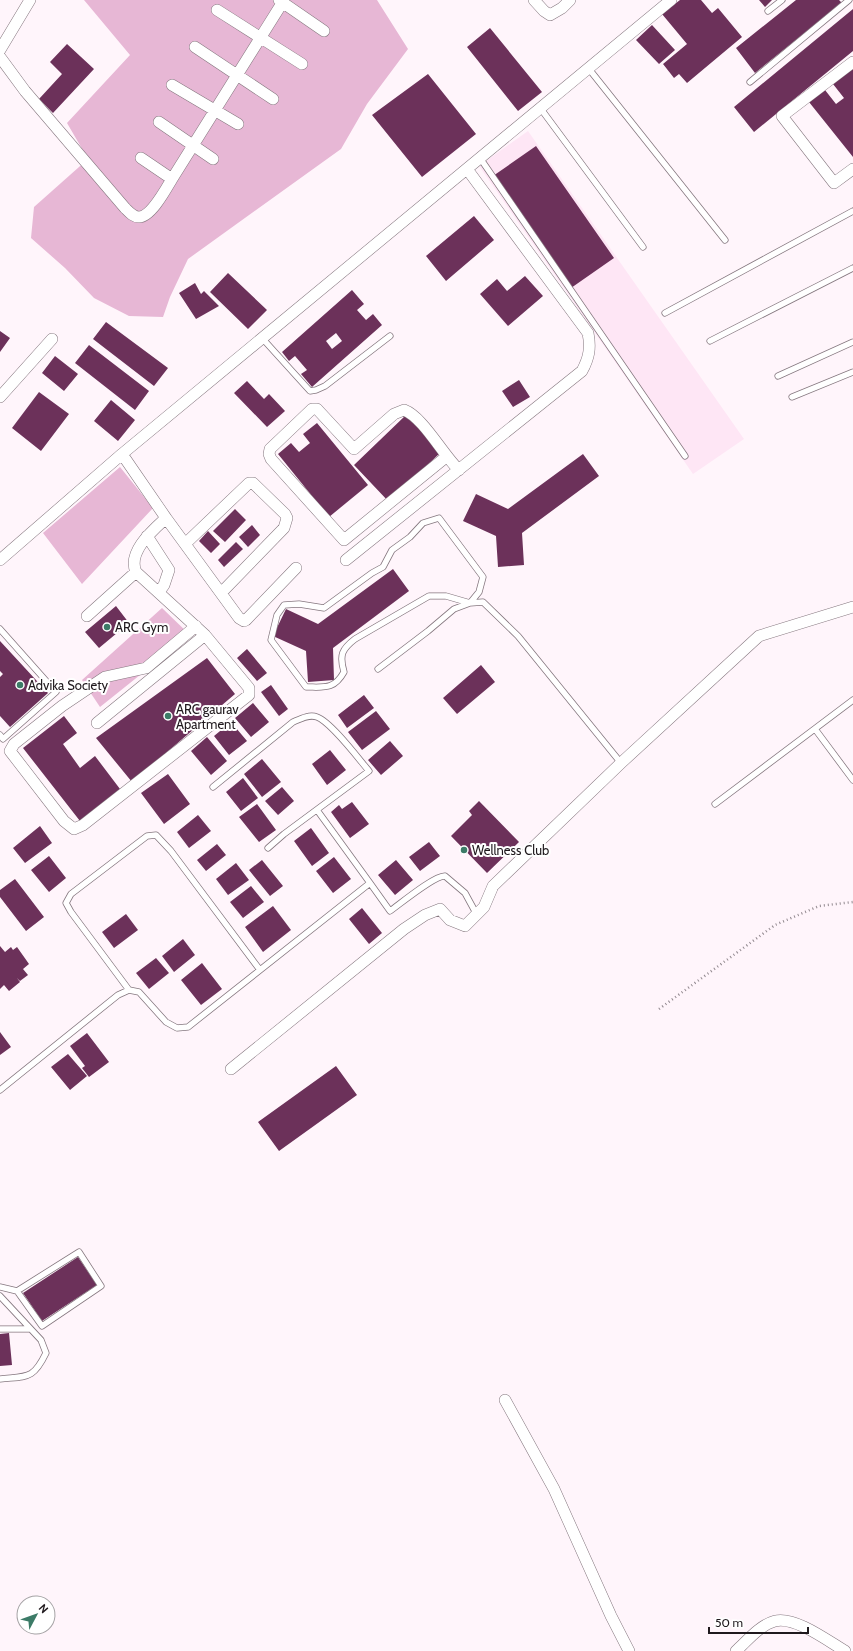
<svg xmlns="http://www.w3.org/2000/svg" width="853" height="1651" font-family="Cabin,sans-serif">
<rect width="100%" height="100%" fill="#fff5fb"/>
<!-- built -->
<path fill="#fee6f5" d="M528,131L744,439L693,474L479,166Z"/>
<!-- green -->
<path fill="#e7b7d5" d="M84,0H377L408,49L367,104L341,149L188,259L170,297L163,317L129,316L94,298L65,268L31,238L34,207L88,159L67,123L130,55Z
M120,467L153,508L82,584L43,533Z
M162,608L190,635L100,707L82,680Z"/>
<!-- building -->
<path fill="#6c315a" fill-rule="evenodd" d="M680,0H701L712,13L718,8L742,37L687,83L679,74L674,78L663,64L687,44L662,14Z
M759,0H772L765,7Z
M796,0H839L842,3L755,73L736,48Z
M853,9V51L754,132L734,107Z
M652,25L675,50L659,64L636,40Z
M490,28L542,92L518,111L467,47Z
M67,44L94,69L53,113L39,99L62,74L50,62Z
M853,68V157L809,102L825,90L836,104L844,98L833,84Z
M428,74L476,134L422,177L372,115Z
M536,146L614,258L571,288L493,176Z
M474,216L494,240L446,281L426,256Z
M228,273L267,310L248,329L210,292Z
M525,276L543,296L508,326L480,294L497,279L507,291Z
M195,283L201,294L204,291L219,306L196,319L179,293Z
M352,290L364,304L357,310L366,320L373,314L382,325L312,387L301,374L307,370L295,356L289,361L282,352ZM336,333L342,341L332,349L326,341Z
M106,322L168,368L154,386L93,339Z
M0,331L10,338L0,352Z
M89,345L149,391L135,410L75,363Z
M55,356L78,374L64,391L42,373Z
M519,380L530,397L513,407L502,391Z
M247,381L264,399L269,394L285,411L267,427L234,393Z
M39,392L69,414L41,451L12,428Z
M111,400L135,420L118,441L94,421Z
M406,415L441,452L389,502L354,465Z
M317,423L368,485L329,517L278,454L291,443L299,452L310,443L303,434Z
M583,454L599,476L522,533L524,565L498,567L496,536L463,521L476,494L508,509Z
M235,509L246,520L225,542L213,531Z
M252,525L260,535L248,547L239,537Z
M208,531L220,544L211,553L199,541Z
M236,542L243,549L224,567L218,560Z
M393,569L409,591L333,648L334,680L308,682L306,651L273,636L286,609L318,624Z
M116,606L129,623L99,648L85,632Z
M0,641L48,693L10,727L0,716V677L3,674L0,671Z
M247,649L267,673L257,681L237,658Z
M207,658L235,694L132,782L96,738Z
M481,665L495,682L457,714L443,698Z
M271,685L288,709L279,716L261,692Z
M364,695L374,708L347,728L338,715Z
M253,703L269,722L251,737L235,718Z
M376,711L390,729L362,750L348,732Z
M64,716L77,733L63,744L80,768L95,756L120,789L80,821L23,748Z
M231,722L247,741L229,755L214,736Z
M207,737L227,761L211,775L191,751Z
M390,741L403,756L381,775L368,760Z
M330,750L346,770L327,785L312,764Z
M262,759L281,782L262,797L244,774Z
M168,774L190,804L164,824L141,793Z
M243,778L258,798L241,811L226,792Z
M282,787L294,801L278,815L265,801Z
M479,801L519,842L487,873L451,836L472,815L469,811Z
M352,802L369,824L350,838L331,812L339,805L342,809Z
M257,804L276,830L259,842L239,817Z
M198,815L211,831L189,848L177,832Z
M40,826L52,843L25,863L13,848Z
M311,828L329,853L312,866L294,841Z
M429,842L440,856L420,871L409,857Z
M217,844L226,855L206,871L197,860Z
M49,856L66,878L49,892L31,870Z
M334,857L351,879L333,893L316,871Z
M262,860L283,886L270,896L249,870Z
M396,860L413,880L395,895L378,875Z
M236,863L249,880L228,895L216,879Z
M15,879L44,917L26,931L0,897V890Z
M251,886L264,902L243,918L230,902Z
M273,906L291,930L263,952L245,927Z
M362,908L382,933L369,944L349,919Z
M126,914L138,930L114,948L102,932Z
M183,939L195,955L174,972L162,956Z
M0,946L5,952L11,947L13,950L17,947L29,964L23,969L28,975L20,981L17,978L20,982L9,991L4,985L0,989Z
M156,958L169,973L149,989L136,973Z
M202,963L222,989L201,1005L181,980Z
M0,1032L11,1047L0,1055Z
M87,1033L109,1062L89,1077L82,1068L85,1066L70,1046Z
M68,1054L87,1076L70,1090L51,1067Z
M336,1066L357,1095L279,1151L258,1122Z
M78,1257L97,1285L42,1321L23,1293Z
M9,1333L12,1365L0,1366V1334Z"/>
<g fill="none" stroke-linecap="round" stroke-linejoin="round">
<defs>
<path id="service" d="M768,11L782,0
M589,69L725,240
M750,82L849,0
M541,109L643,247
M480,158L685,456
M665,313L853,211
M262,338L310,391L316,390L325,386L390,336
M710,341L853,268
M778,376L853,342
M792,397L853,372
M439,518L483,577L479,592L470,603L446,596H429L355,639C342,649 339,655 344,672C334,690 324,687 306,687L271,640L277,615L284,605L299,604L324,608L372,573L383,567L392,550L410,537L423,523Z
M0,629L56,692L3,739L0,735
M378,669L428,631L454,609L470,603L483,602L518,636L621,763
M815,729L853,780
M213,787L293,722C300,719 309,714 317,717C331,722 358,758 369,771L284,834L268,848
M715,804L853,700
M317,810L370,883
M129,990L71,912L66,903L71,894L147,836L156,835L171,851L260,970
M0,1090L118,995L129,990L139,992L166,1022L177,1028L188,1027L370,883L390,911C400,904 435,875 445,876L465,893L477,915
M0,1287L17,1291L79,1252L101,1286L42,1326L17,1291
M0,1296L41,1340L46,1353C33,1380 27,1376 0,1379
M0,1329H29"/>
<path id="minor" d="M279,0L324,31
M534,0L544,11L550,15L562,8L570,0
M217,10L302,64
M195,47L273,99
M0,50L30,0
M0,57L25,91L125,208C129,212 133,217 139,217C151,217 166,189 172,179L284,0
M853,62L782,116L834,183L853,169
M172,85L238,124
M159,122L213,159
M141,158L172,179
M0,397L52,339
M446,457L344,540L271,459L269,454L270,449L312,409H317L354,449L394,414L404,410C423,417 443,455 459,470
M166,518L239,618L244,621L246,620L296,568
M147,536L169,570L164,585L159,592
M185,544L249,483H253L285,514L287,518L284,528L221,593
M0,560L122,454L671,0
M346,560L582,371C589,358 591,348 588,333L467,169
M87,616L136,572
M196,626L146,668L105,677L62,706L14,744L10,751L64,821L74,829L83,825L249,695V688L205,635
M97,723L205,635L136,572C127,552 153,530 166,518L122,454
M231,1069L404,929L425,915L440,909L450,920L465,926L484,907L493,886L621,763L759,636L853,607
M505,1400L554,1489L611,1616L629,1651
M736,1651C747,1641 760,1625 775,1621C795,1616 828,1641 845,1651"/>
</defs>
<!-- service casing -->
<use href="#service" stroke="#85777f" stroke-width="7"/>
<!-- minor casing -->
<use href="#minor" stroke="#85777f" stroke-width="12"/>
<!-- path -->
<path stroke="#92898f" stroke-width="2.5" stroke-dasharray="1 3" stroke-linecap="butt" d="M659,1009L775,925L819,906L853,902"/>
<!-- service -->
<use href="#service" stroke="#fff" stroke-width="5.5"/>
<!-- minor -->
<use href="#minor" stroke="#fff" stroke-width="11"/>
</g>
<!-- markers -->
<g fill="#3c7b67" stroke="#fff" stroke-width="1.5">
<circle cx="107" cy="627" r="4"/>
<circle cx="20" cy="685" r="4"/>
<circle cx="168" cy="716" r="4"/>
<circle cx="464" cy="850" r="4"/>
</g>
<g text-anchor="middle" dominant-baseline="central" stroke-width="4" stroke-linejoin="round" paint-order="stroke">
<!-- poi labels -->
<g font-size="13" fill="#1f191d" stroke="#fff" text-anchor="start">
<text x="115" y="627">ARC Gym</text>
<text x="28" y="685">Advika Society</text>
<text x="176" y="709">ARC gaurav<tspan x="176" dy="15">Apartment</tspan></text>
<text x="472" y="850">Wellness Club</text>
</g>
</g>
<!-- north arrow -->
<g transform="translate(36 1615) rotate(49)"><circle r="19" fill="#ffffff" stroke="#a5a3a5"/>
<path d="M0-3L7 15L0 10L-7 15Z" fill="#3c7b67"/>
<text y="-6" font-size="11" font-weight="bold" text-anchor="middle" fill="#1f191d">N</text>
</g>
<!-- scale -->
<path d="M709 1627v6h99v-6" fill="none" stroke="#1f191d" stroke-width="2"/>
<text x="715" y="1627" font-size="12" fill="#1f191d" stroke="#ffffff" stroke-width="3" paint-order="stroke">50 m</text>
</svg>
